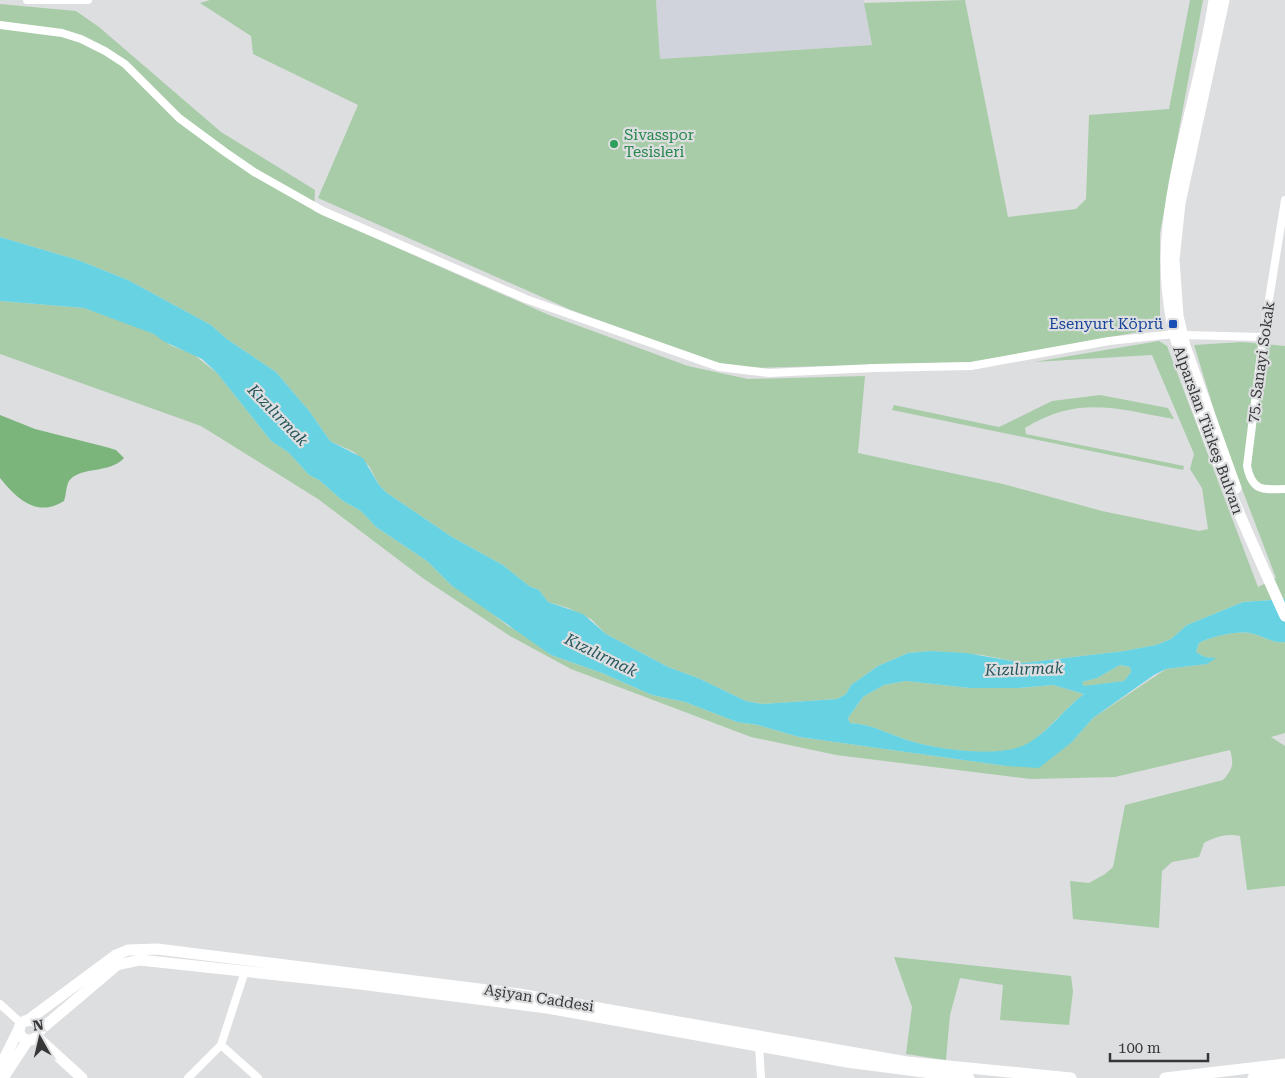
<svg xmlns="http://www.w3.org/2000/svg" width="1285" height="1078" font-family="'Roboto Serif',serif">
<rect width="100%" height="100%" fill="#dddee0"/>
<!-- built -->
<path fill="#d0d3dc" d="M656,0H864L872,45L660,59Z"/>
<!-- green -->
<path fill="#a8cca8" d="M210,0H656L660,59L872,45L864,3L965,0L1008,217L1076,209L1086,199L1089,115L1169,109L1190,0H1203L1160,233V328L973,362L754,368L717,363L571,310L318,198L358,105L253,54L251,36L200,3Z
M0,4L76,11L99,27L221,132L315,190L314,211L549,315L688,366L748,379L865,376L858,453L1003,484L1102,511L1199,531L1208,529L1202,488L1190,469L1194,454L1152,355L1034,362L1159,341L1167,346L1258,587L1276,578L1223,439L1194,345L1242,342L1285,346V599L1243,602L1187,625L1171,639L1156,645L1124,651L1023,663L982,655L930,651L908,653L878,666L851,685L846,694L837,699L762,704L746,701L698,678L668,667L606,634L591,619L568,608L548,602L539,590L529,586L503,565L452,537L387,493L379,485L369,466L354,452L330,441L310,412L276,372L227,339L211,325L128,280L78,260L0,237Z
M0,301L84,308L135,326L154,334L172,346L193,354L217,373L271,441L288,452L309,475L319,480L343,501L361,511L376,527L427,561L451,585L476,601L508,626L527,636L551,655L602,673L652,695L685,702L737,722L758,725L799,737L1006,766L1072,742L1093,718L1166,669L1207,664L1214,658L1205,657L1196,652L1199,643C1213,636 1235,631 1250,633C1262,635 1273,644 1285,642V733L1271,737L1285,746V886L1247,890L1240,836C1227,833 1215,837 1204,843L1199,857L1172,862L1162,871L1159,928L1073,919L1070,881L1089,883L1105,874L1113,867L1125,805L1223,780C1233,769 1234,764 1230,750L1115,777L1031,779L836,755L751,737L571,669L510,636L424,579L318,499L201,426L0,354Z
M1100,395L1168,408L1174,419C1116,409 1079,395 1025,428L1026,434L1184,466L1183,470L892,410L894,405L999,427L1052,401Z
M1120,665L1130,667L1131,672L1124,681L1090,686H1084L1082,682L1097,678Z
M906,681L969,688H1019L1053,685L1084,694C1065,708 1051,728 1031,742C1003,761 934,749 904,739C885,732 870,724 850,723L848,718L863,697L884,685Z
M894,957L1071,976L1073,991L1069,1025L1000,1020L1003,985L960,978L950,1015L946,1060L906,1054L912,1007Z"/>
<!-- forest -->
<path fill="#7bb57c" d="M0,415L35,429L106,447L116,450L124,458C110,474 80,466 69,481C66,486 66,496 64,501C37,518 17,499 0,478Z"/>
<!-- water -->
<path fill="#67d3e2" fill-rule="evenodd" d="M0,237L78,260L128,280L211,325L227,339L276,372L310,412L330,441L363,458L379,485L387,493L452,537L503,565L529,586L539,590L548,602L583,614L606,634L668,667L698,678L746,701L762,704L837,699L846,694L851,685L878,666L908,653L930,651L966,653L1023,663L1124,651L1156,645L1171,639L1187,625L1243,602L1285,599V642C1273,644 1262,635 1250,633C1236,631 1213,636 1199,643L1196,652L1205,657L1216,658L1207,664L1166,669L1154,675L1093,718L1072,742L1039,768L1006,766L799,737L758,725L737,722L685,702L652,695L602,673L551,655L451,585L427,561L376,527L361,511L343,501L319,480L309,475L288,452L271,441L217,373L202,359L163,341L154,334L84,308L0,301ZM1120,665L1130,667L1131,672L1124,681L1084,686L1082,682L1097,678ZM906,681L969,688H1019L1053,685L1084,694C1064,709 1051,729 1030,742C1003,760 934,749 904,739C885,732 870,724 850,723L848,718L863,697L884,685Z"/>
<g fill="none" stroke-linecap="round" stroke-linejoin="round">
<!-- street -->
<path stroke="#fff" stroke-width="8" d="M27,0H88
M0,25L62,33L81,39L105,51L125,64L179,118L225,152L254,172L323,211L526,299L719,367L769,373L874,368L971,366L1109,341L1174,334
M1285,200L1263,337L1247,466C1252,491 1262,490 1285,489
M1183,335L1263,337
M0,1004L22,1024
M221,1045L258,1078
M759,1046L761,1078
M188,1078L221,1045L245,971"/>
<!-- secondary -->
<path stroke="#fff" stroke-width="11" d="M1214,0C1203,76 1176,149 1168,226C1160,301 1177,352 1202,421C1227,488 1256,552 1285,616
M1224,0L1180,203L1174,260L1178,316L1185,346L1236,488
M19 1030a10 10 0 1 1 20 0a10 10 0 1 1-20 0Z
M27,1021L116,955L128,950L157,949L519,994L907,1062L1071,1078
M39,1031L117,965L140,960L352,983L547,1008L847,1062L969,1078
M37,1037L82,1078
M0,1067L20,1027
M3,1078L28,1040
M1165,1078L1285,1064
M1253,1078L1285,1074"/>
</g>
<!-- markers -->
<circle fill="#2e9e5b" stroke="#dddee0" stroke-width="2" cx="614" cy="144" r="5"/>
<rect fill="#1a4fb4" stroke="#dddee0" stroke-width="2" x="1168" y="319" width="10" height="10" rx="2.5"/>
<g text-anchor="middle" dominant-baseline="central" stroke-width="4.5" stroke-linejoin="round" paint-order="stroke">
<!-- leisure labels -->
<g font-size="15" fill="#27864d" stroke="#dddee0" text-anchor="start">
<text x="624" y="135">Sivasspor<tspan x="624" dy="17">Tesisleri</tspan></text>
</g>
<!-- transit labels -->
<g font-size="15" fill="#164399" stroke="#dddee0" text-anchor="end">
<text x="1163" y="324">Esenyurt Köprü</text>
</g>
<!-- street labels -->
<g font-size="15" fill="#373738" stroke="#dddee0">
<text transform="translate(1261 362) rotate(-82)">75. Sanayi Sokak</text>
<text transform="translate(1208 430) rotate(70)">Alparslan Türkeş Bulvarı</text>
<text transform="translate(539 998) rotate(9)">Aşiyan Caddesi</text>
</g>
<!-- water labels -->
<g font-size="16" font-style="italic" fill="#26565c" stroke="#dddee0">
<text transform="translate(278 415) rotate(46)">Kızılırmak</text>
<text transform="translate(601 655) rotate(26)">Kızılırmak</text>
<text transform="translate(1024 669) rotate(-2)">Kızılırmak</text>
</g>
</g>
<!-- north arrow -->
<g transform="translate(40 1038) rotate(352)" stroke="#dddee0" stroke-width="4" paint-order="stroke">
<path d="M0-4L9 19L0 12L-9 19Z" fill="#373738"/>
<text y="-8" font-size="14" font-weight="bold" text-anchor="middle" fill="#373738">N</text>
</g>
<!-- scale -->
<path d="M1110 1053v8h98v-8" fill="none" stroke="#373738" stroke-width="2.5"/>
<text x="1118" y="1053" font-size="15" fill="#373738" stroke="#dddee0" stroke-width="4" paint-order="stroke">100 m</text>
</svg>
